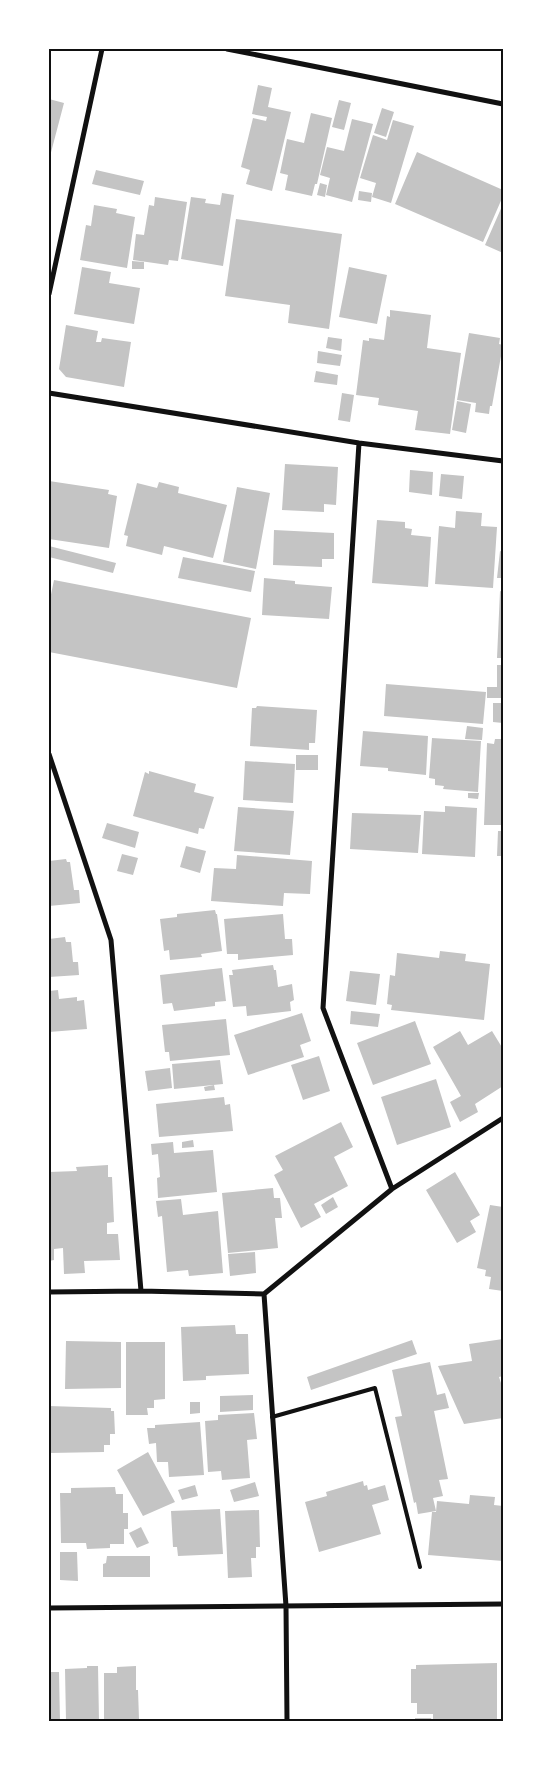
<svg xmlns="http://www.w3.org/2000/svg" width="552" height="1770" font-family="'Crimson Pro',serif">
<rect width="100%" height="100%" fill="#fff"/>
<!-- building -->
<path fill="#c4c4c4" d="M258,85L272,88L268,107L291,112L272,191L246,184L250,170L241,167L253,118L266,121L267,117L252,114Z
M49,99L64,103L49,160Z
M339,100L351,103L344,130L332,127Z
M382,108L394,112L386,137L374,133Z
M311,113L332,118L317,184H315L312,196L285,190L288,175L280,173L287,139L304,143Z
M352,119L373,124L352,202L326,195L330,178L320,175L327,147L344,151Z
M393,120L414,126L391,203L372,197L376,183L360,178L373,135L387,140Z
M417,152L503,190V196L483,242L395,204Z
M96,170L144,181L140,195L92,184Z
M320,183L327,185L325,197L317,195Z
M359,191L372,193L371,202L358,200Z
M222,193L234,195L223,266L181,259L191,197L206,199L205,203L220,205Z
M155,197L187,202L178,261L169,260L168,265L133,260L136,234L144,235L149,205L154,206Z
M503,204V253L485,245Z
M94,205L117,209L116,213L135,217L127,268L80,260L86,225L91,226Z
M236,219L342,234L329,329L288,323L290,305L225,296Z
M132,261L144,262V269H132Z
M82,267L111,272L109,283L140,288L134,324L74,314Z
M349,267L387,275L377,324L339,317Z
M390,310L431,315L427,348L461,353L450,434L415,430L418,411L378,405L379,398L356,395L363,340L369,341V338L384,340L387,316L390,317Z
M66,325L98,331L96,342H101L102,338L131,342L124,387L66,377L59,369Z
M469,333L500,338L499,344L503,345L492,406H490L489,414L475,412L476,403L457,400Z
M328,337L342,339L341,351L326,348Z
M318,351L342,355L340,366L317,363Z
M316,371L338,375L337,385L314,382Z
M342,393L354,395L350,422L338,420Z
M457,401L471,404L466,433L452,430Z
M285,464L338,467L336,505L324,504V512L282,510Z
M410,470L433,472L432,495L409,492Z
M441,474L464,476L462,499L439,496Z
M49,481L109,490L108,494L117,496L109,548L49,539Z
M159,482L179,487L178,493L227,505L213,558L164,546L162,555L126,546L128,536L124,535L137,483L157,488Z
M237,487L270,493L256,569L223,562Z
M456,511L482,513L481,526L497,527L493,588L435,584L439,526L455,528Z
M377,520L405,522V528L412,529L411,535L431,537L428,587L372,583Z
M274,530L334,533V559H322V567L273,565Z
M49,546L116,563L113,573L49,557Z
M500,551L503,552V578H497Z
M183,557L255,571L251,592L178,578Z
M264,578L295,581V584L332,587L329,619L262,615Z
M54,580L251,618L237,688L49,652V604Z
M500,591L503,592V658H497Z
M497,665H503V698H487V687H497Z
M386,684L486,692L483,724L384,716Z
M493,703H503V723L493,722Z
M257,706L317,710L315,743H309V750L250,746L252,708H256Z
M467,726L483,728L482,740L465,739Z
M363,731L428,736L426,775L388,771V768L360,766Z
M432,738L481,741L478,792L443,789L444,786L435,785V779L429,778Z
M495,739H503V825H484L487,743L494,744Z
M296,755H318V770H296Z
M245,761L295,764L293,803L243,800Z
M149,771L196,784L194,792L214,797L204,829L199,828L198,834L133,816L145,772L149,774Z
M468,793H479L478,799L468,798Z
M445,806L477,808L475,857L422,854L424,811L445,812Z
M238,807L294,811L290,855L234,851Z
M352,813L421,815L418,853L350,849Z
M107,823L139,832L135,848L102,838Z
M498,831H503V856H497Z
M186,846L206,851L200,873L180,867Z
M122,854L138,858L133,875L117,871Z
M237,855L312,861L310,894L284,893L283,906L211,901L214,868L236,869Z
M66,859L67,862H70L74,890H79L80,903L49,906V861Z
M215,910L216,914H217L222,951L201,954L202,957L170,960L169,950L164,951L160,919L177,917V914Z
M283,914L285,939H292L293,955L238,960V954H227L224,919Z
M65,937L66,942H71L73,962H78L79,975L49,977V939Z
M440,951L466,954L465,961L490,964L484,1020L391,1010L392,1005L387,1004L390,975L395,976L397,953L439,958Z
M273,965L274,970H276L278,987L292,984L294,1000L290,1002L291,1011L247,1016L246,1006L233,1007L229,975H233L232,970Z
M222,968L226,1001L215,1002V1006L174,1011L172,1003L163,1004L160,975Z
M350,971L380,974L376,1005L346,1001Z
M58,990L59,999L77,997V1001L84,1000L87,1029L49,1032V991Z
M351,1011L380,1014L378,1027L350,1024Z
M302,1013L311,1041L300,1045L304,1057L248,1075L234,1035Z
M226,1019L230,1055L170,1061L169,1052H165L162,1025Z
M415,1021L431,1064L373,1085L357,1043Z
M460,1031L468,1045L492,1031L503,1049V1086L475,1104L478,1112L460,1122L450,1102L461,1096L433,1047Z
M319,1056L330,1091L303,1100L291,1065Z
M220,1060L223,1084L174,1089L172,1064Z
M170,1068L172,1088L148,1091L145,1071Z
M436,1079L451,1127L397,1145L381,1097Z
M214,1085L215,1090L205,1091L204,1087Z
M224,1097L225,1105L230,1104L233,1131L159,1137L156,1104Z
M341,1122L353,1147L334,1157L348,1186L314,1204L321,1217L301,1228L274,1175L283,1170L275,1156Z
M193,1140L194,1147L182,1148V1142Z
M173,1142L174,1153L213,1150L217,1192L158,1198L157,1178L160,1177L158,1154L152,1155L151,1144Z
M108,1165V1177H112L114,1222L107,1223V1234H118L120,1260L84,1261L85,1273L64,1274L63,1248L54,1249V1260L49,1261V1172L77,1171L76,1167Z
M455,1172L480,1215L470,1221L476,1232L457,1243L426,1190Z
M273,1188L274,1198H280L282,1218H275L278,1248L228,1253L222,1193Z
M333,1197L338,1207L326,1214L321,1205Z
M181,1199L183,1215L218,1211L223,1273L189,1276L188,1270L167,1272L162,1216L158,1217L156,1201Z
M490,1205L503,1207V1291L489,1289L491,1277L485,1276L486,1270L477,1268Z
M255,1252L256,1273L230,1276L228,1254Z
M235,1325L236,1334H248L249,1374L206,1376V1380L183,1381L181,1327Z
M503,1339V1376L499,1377L501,1383H503V1418L464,1424L438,1366L472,1361L469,1344Z
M412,1340L417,1354L311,1390L307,1377Z
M66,1341L121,1342V1388L65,1389Z
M126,1342H165V1399L154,1400V1408H147L148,1415H126Z
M430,1362L437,1395L445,1393L449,1408L434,1411L448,1479L439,1480L443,1496L433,1498L436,1511L418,1514L416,1502L414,1503L395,1417L402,1416L392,1370Z
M253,1395V1410L220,1412V1396Z
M190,1402H200V1413L190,1414Z
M49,1406L111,1408V1411H114L115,1434H110V1445H104V1452L49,1453Z
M254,1413L257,1439L247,1440L250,1478L222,1480L221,1471L208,1472L205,1421L218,1420V1415Z
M200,1422L204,1475L169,1477L168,1462H157L156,1443L149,1444L147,1428H155V1425Z
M148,1452L175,1502L143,1516L117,1470Z
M363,1481L364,1486L367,1485L368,1490L385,1485L389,1500L372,1505L381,1534L319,1552L305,1502L327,1496L326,1492Z
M255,1482L259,1496L234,1502L230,1490Z
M195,1485L198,1496L182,1500L178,1490Z
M115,1487L116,1494H123V1513H128V1529H124V1544H110V1548L87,1549L86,1543H61L60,1493H71V1488Z
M470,1495L495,1497L494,1505L503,1506V1561L428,1555L432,1512H436L437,1501L469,1504Z
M220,1509L223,1554L178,1556L177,1547H173L171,1511Z
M259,1510L260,1547H256V1558H251L252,1577L228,1578L225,1511Z
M141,1527L149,1543L137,1548L129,1533Z
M60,1552H77L78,1581L60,1580Z
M107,1556H150V1577H103V1564L106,1563Z
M497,1663V1721H433V1714H417V1703H411V1669H416V1665Z
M87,1666H98L99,1721H66L65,1669L87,1668Z
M136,1666V1690H138L139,1719H129V1721H104V1673H117V1667Z
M49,1672H59L60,1721H49Z
M415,1718H431L432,1721H415Z"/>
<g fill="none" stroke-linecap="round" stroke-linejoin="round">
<!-- service -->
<path stroke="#111" stroke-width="4" d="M272,1417L375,1388L420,1567"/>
<!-- minor -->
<path stroke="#111" stroke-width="5" d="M227,49L503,104
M49,294L102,49
M49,393L359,443L503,461
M359,443L323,1008L392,1189
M49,754L111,940L141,1291
M49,1292L141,1291L264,1294L392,1189L503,1118
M264,1294L286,1606L287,1721
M49,1608L503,1604"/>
</g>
<!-- border -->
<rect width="552" height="1770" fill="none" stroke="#ffffff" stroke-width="100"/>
<rect x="50" y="50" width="452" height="1670" fill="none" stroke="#111" stroke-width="2"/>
</svg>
